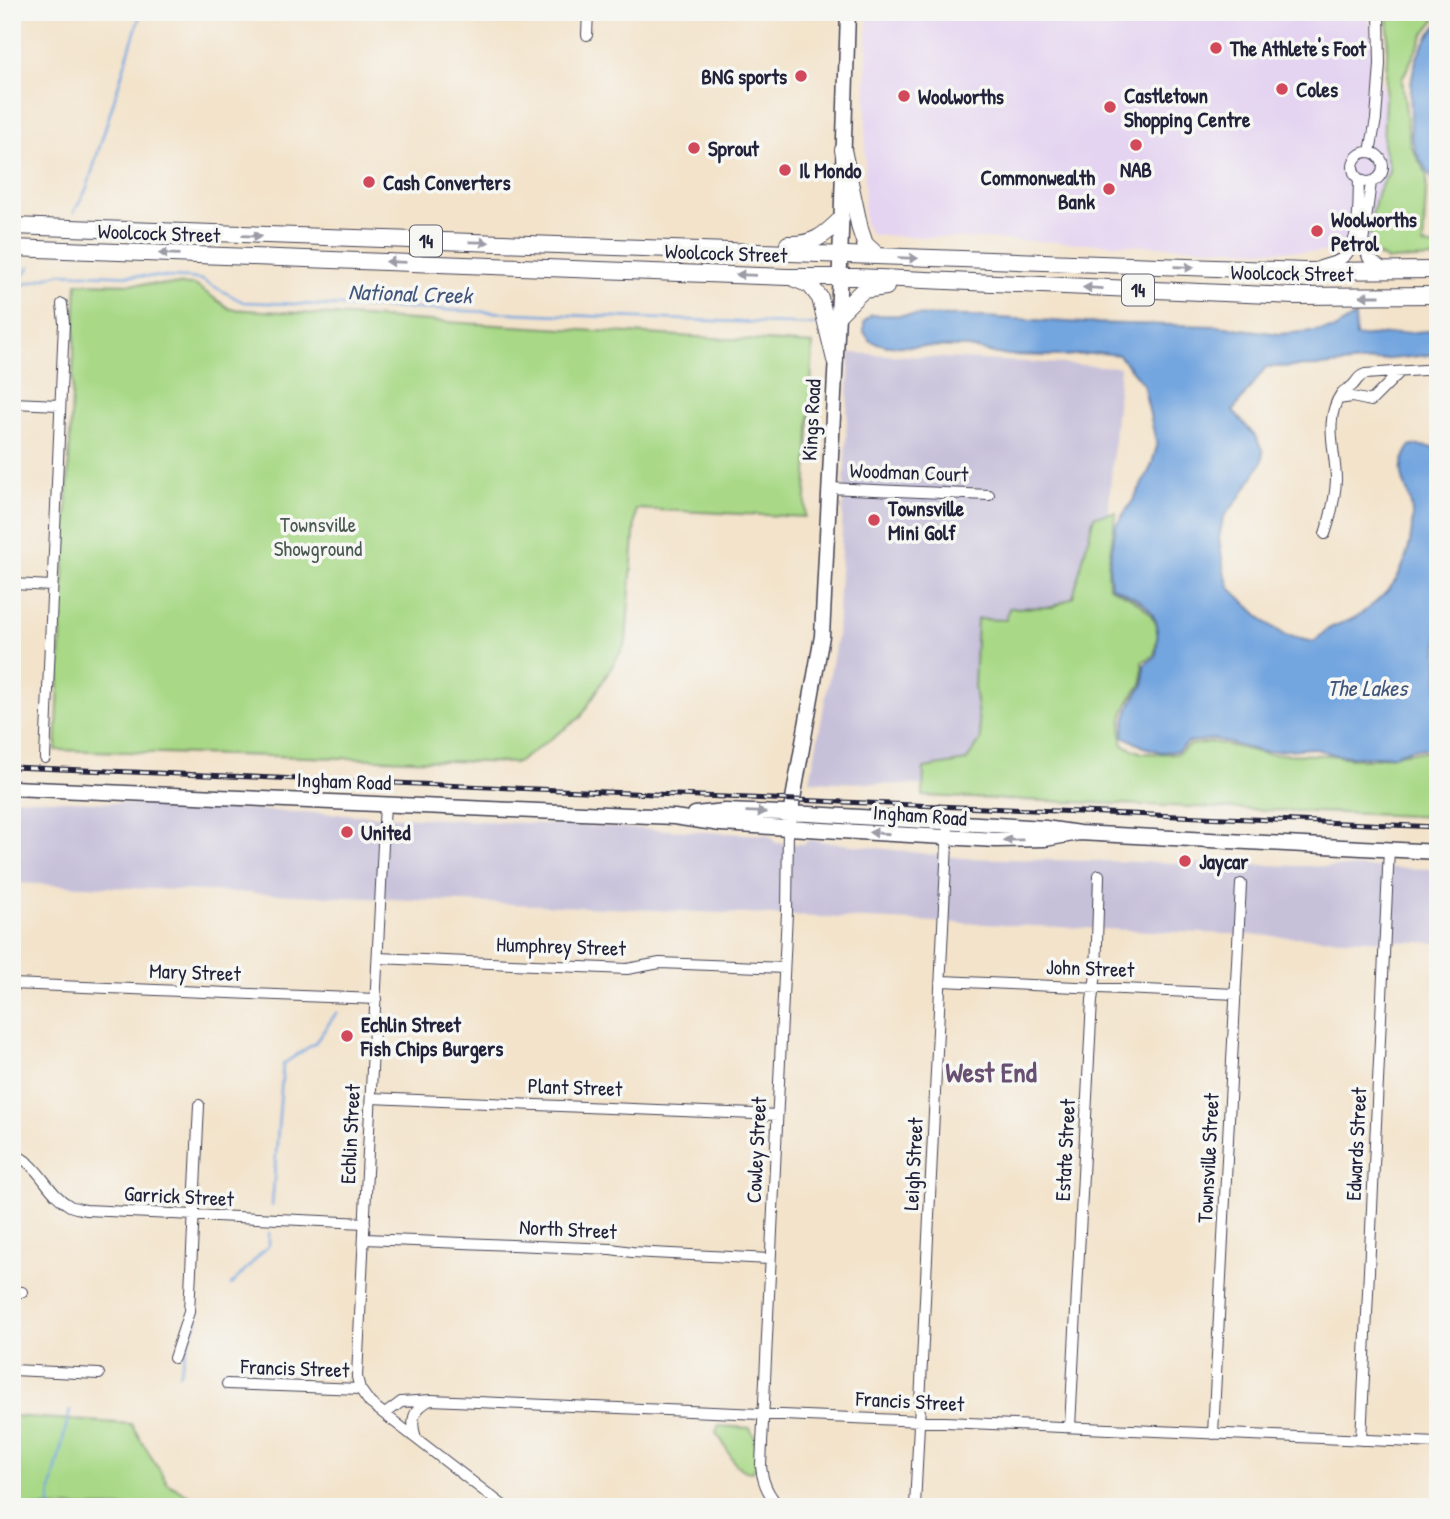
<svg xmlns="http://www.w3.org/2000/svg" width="1450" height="1519" font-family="'Patrick Hand',sans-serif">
<rect width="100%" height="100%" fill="#f6f6f2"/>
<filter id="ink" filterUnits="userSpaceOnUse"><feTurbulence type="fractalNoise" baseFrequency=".0143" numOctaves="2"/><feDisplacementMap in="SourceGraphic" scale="14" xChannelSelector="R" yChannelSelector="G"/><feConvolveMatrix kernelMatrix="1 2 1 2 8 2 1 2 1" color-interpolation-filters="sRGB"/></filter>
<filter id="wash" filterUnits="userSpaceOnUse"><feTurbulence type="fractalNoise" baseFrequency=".00686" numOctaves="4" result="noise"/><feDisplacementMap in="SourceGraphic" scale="28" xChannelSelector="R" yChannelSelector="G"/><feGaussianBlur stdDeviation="1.57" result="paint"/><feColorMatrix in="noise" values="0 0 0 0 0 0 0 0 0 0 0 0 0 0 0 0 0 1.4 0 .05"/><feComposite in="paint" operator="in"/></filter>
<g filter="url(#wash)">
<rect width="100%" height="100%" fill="#f3e3cb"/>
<!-- built -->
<path fill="#e4d3f1" d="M868,12H1367L1399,171L1395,250L1317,252L872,235L865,224L864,214Z"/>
<!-- industrial -->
<path fill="#c6c0d9" d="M850,353L1120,367L1086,792L810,781L837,636Z
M12,798L768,835L776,843L804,844L809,840L963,858L1438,869V943L12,883Z"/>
<!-- green -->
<path fill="#a9d987" stroke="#667e61" stroke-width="2" d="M1389,12H1438V16L1425,32L1402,79L1410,145L1427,175L1423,245L1438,247V258L1387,260L1373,253L1369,227L1378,191L1389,172V166L1383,145Z
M77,283L195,285L230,309L813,344L805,517L636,509L626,643L581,717L517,763L56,750Z
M1116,512L1108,566L1109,587C1129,597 1155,607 1157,632C1158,639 1155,648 1154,655L1142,662V684C1125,703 1117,720 1123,745L1142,753L1177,754L1190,745L1212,742L1266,754L1329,755L1366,760L1411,752H1438V817L923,796L924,768L966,761L981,740L974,686L977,619L1006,620L1009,608L1053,607L1073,597L1094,516Z
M12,1416L131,1424L168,1484L211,1507H12Z
M718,1426L750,1428L755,1437L757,1466L752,1472C730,1471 730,1446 716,1434Z"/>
<!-- water -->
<path fill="#73a5df" stroke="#4a648d" stroke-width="2" d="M1438,24V185L1435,183C1428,171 1417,158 1413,144C1410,137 1411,125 1411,117C1409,80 1412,53 1438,24Z
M871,315L968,316L1084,323L1218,326L1280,334L1334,329L1355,316L1356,337L1438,330V354L1322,366L1266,367L1233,411L1255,436L1263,451L1262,462L1241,496L1223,518L1219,538L1224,571L1230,588L1264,621L1285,635L1314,642C1319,638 1324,631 1330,628C1337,624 1347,622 1354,618C1368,610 1390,591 1397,578C1409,556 1415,529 1411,505C1405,478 1393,472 1411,445L1438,448V748L1411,749L1395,755L1362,757L1337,755L1312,748L1262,752L1214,739L1189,742L1177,751L1161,752L1144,747L1123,736C1125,715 1130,701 1144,685V665L1156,656C1162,611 1150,604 1111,586L1109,566L1116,525L1134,499L1151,467L1157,446L1143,384L1119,355L1101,353L1062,356L1002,355L967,347L887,346L870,341L864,332V322Z"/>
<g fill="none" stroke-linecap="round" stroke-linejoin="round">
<!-- stream -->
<path stroke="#73a5df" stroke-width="2.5" d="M74,212L87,188L141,12
M12,288L61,273L190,278L202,280L243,302L814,325
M15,288L30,266
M272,1206L283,1064L315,1043L337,1012
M231,1285L269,1245V1233
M179,1374L190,1337L198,1320
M50,1507L51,1490L70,1410"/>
</g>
</g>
<g filter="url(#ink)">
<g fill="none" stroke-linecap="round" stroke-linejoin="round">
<defs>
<path id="minor" d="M587,35L588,12
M1353 167a15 15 0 1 1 30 0a15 15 0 1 1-30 0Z
M1370,152L1376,119L1380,64L1379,12
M1371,182L1363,243L1368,258L1385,269
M1318,267C1326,264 1337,262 1344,257C1361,243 1358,199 1359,179
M1338,399L1352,397L1371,401L1400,372
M12,403L60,405
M828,488L989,495
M1325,534C1331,516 1335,499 1336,480C1336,452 1323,420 1341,394C1344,389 1350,389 1353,385C1358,380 1357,377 1365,374L1438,369
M12,584L52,586
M45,758L64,323L62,304
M385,803L357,1377L360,1389L370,1403L505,1507
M378,958L627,969L660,963L784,968
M942,981L1236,994
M12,984L376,999
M371,1098L777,1115
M12,1154C39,1162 46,1193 70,1206C75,1208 81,1209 86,1210L365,1223
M365,1239L611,1249L632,1252L770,1259
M12,1291L22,1292
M174,1358L189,1312L199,1105
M12,1370L99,1374
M227,1384L360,1389
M385,1414L401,1402L431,1400L1438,1443
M1070,1427L1092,1000L1096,975L1099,875
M1213,1434L1241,884
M416,1438C410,1420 413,1409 430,1400
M1361,1440L1389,849
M780,1507C768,1495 762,1482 761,1465L787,912L788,827
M915,1507L948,823"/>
<path id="secondary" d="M12,788L674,817L721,824L996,840L1045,839L1079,833
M695,814L725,811L809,814L1045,828L1079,833L1438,852
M788,827L822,636L839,295L848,12"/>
<path id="primary" d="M843,150L860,229L865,244L878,256
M12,226L1304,271L1438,270
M788,244C813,245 824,236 841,219
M12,248L788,277H856L1294,296L1438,295
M795,279L810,285L820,298L835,360
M837,316L863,290L886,287"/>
</defs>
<!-- minor casing -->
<use href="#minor" stroke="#413f51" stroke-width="12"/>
<!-- secondary casing -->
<use href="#secondary" stroke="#413f51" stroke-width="17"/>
<!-- primary casing -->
<use href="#primary" stroke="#413f51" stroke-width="18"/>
<!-- minor -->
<use href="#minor" stroke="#fff" stroke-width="10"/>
<!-- secondary -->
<use href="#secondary" stroke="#fff" stroke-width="14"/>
<!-- primary -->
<use href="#primary" stroke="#fff" stroke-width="16"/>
<defs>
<path id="rail" d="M12,767L1438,827"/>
</defs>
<!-- rail casing -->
<use href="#rail" stroke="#22223b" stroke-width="5"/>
<!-- rail -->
<use href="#rail" stroke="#f6f6f2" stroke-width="2.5" stroke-dasharray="8" stroke-linecap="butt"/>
</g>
<!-- one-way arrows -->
<defs><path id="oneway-solid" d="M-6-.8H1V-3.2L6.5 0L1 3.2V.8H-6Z" transform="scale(1.75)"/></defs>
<g fill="#9c9ca7">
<use href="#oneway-solid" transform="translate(252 236) rotate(2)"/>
<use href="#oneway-solid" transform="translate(479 242) rotate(1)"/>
<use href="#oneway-solid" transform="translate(169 254) rotate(-178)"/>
<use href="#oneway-solid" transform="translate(908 258) rotate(2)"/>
<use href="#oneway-solid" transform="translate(396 262) rotate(-178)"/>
<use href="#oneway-solid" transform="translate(1184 267) rotate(2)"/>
<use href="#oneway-solid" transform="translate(746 275) rotate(-178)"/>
<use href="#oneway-solid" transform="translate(1093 288) rotate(-177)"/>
<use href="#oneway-solid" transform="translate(1370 296) rotate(-180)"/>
<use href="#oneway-solid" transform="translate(756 812) rotate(2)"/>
<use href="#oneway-solid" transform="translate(879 833) rotate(-176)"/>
<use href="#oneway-solid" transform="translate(1013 840) rotate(179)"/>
</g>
</g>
<!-- markers -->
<g fill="#d1495b" stroke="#f6f6f2" stroke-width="2.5">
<circle cx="1216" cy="48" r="7"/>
<circle cx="801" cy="76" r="7"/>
<circle cx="1282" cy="89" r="7"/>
<circle cx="904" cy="96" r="7"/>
<circle cx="1110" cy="107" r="7"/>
<circle cx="1136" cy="145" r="7"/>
<circle cx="694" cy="148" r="7"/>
<circle cx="785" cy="170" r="7"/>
<circle cx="369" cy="182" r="7"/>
<circle cx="1109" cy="189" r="7"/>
<circle cx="1317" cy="231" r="7"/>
<circle cx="874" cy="520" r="7"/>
<circle cx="347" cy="832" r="7"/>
<circle cx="1185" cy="861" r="7"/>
<circle cx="347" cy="1036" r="7"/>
</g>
<g text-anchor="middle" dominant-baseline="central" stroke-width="7" stroke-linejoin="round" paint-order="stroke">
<!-- shield labels -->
<g fill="#f6f6f2" stroke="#626272" stroke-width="2">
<rect x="410" y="225.5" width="32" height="31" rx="5"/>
<rect x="1122" y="274.5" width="32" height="31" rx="5"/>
</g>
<g font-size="19" font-weight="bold" fill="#22223b">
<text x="426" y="241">14</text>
<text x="1138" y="290">14</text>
</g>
<!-- poi labels -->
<g font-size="21" font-weight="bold" fill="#22223b" stroke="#f6f6f2" text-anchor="start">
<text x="1230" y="48">The Athlete's Foot</text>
<text x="787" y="76" text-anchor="end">BNG sports</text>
<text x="1296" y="89">Coles</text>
<text x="1124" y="95">Castletown<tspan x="1124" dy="24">Shopping Centre</tspan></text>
<text x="918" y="96">Woolworths</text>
<text x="708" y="148">Sprout</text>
<text x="1136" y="169" text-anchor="middle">NAB</text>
<text x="799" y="170">Il Mondo</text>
<text x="1095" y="177" text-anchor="end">Commonwealth<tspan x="1095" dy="24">Bank</tspan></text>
<text x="383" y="182">Cash Converters</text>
<text x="1331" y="219">Woolworths<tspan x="1331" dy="24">Petrol</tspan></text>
<text x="888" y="508">Townsville<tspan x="888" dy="24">Mini Golf</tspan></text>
<text x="361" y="832">United</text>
<text x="1199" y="861">Jaycar</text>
<text x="361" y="1024">Echlin Street<tspan x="361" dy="24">Fish Chips Burgers</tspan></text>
</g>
<!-- street labels -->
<g font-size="21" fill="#22223b" stroke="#f6f6f2">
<text transform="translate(159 233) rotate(2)">Woolcock Street</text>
<text transform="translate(726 253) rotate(2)">Woolcock Street</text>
<text transform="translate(1292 273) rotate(1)">Woolcock Street</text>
<text transform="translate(811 420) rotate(-87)">Kings Road</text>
<text transform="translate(909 472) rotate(2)">Woodman Court</text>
<text transform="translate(344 781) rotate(2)">Ingham Road</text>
<text transform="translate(920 815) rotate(4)">Ingham Road</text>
<text transform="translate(561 946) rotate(2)">Humphrey Street</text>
<text transform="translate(1090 968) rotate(2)">John Street</text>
<text transform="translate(195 972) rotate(2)">Mary Street</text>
<text transform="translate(575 1087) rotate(2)">Plant Street</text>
<text transform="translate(350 1134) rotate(-87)">Echlin Street</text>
<text transform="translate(1356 1144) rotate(-87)">Edwards Street</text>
<text transform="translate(756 1150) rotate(-87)">Cowley Street</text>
<text transform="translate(1065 1150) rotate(-87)">Estate Street</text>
<text transform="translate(1208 1158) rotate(-87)">Townsville Street</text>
<text transform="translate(913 1164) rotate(-87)">Leigh Street</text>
<text transform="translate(179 1196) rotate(3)">Garrick Street</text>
<text transform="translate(568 1229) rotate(3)">North Street</text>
<text transform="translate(295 1368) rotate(2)">Francis Street</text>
<text transform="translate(910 1401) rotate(3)">Francis Street</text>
</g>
<!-- park labels -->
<g font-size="21" fill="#4a5952" stroke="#f6f6f2">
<text x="318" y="524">Townsville<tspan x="318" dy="24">Showground</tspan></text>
</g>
<!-- water labels -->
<g font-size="23" font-style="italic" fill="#42567d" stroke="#f6f6f2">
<text transform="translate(410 293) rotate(2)">National Creek</text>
<text x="1367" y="687">The Lakes</text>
</g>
<!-- district labels -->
<g font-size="28" font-weight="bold" fill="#685173" stroke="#f6f6f2">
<text x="991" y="1072">West End</text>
</g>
</g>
<!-- margin -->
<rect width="1450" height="1519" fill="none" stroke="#f6f6f2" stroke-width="42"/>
</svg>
